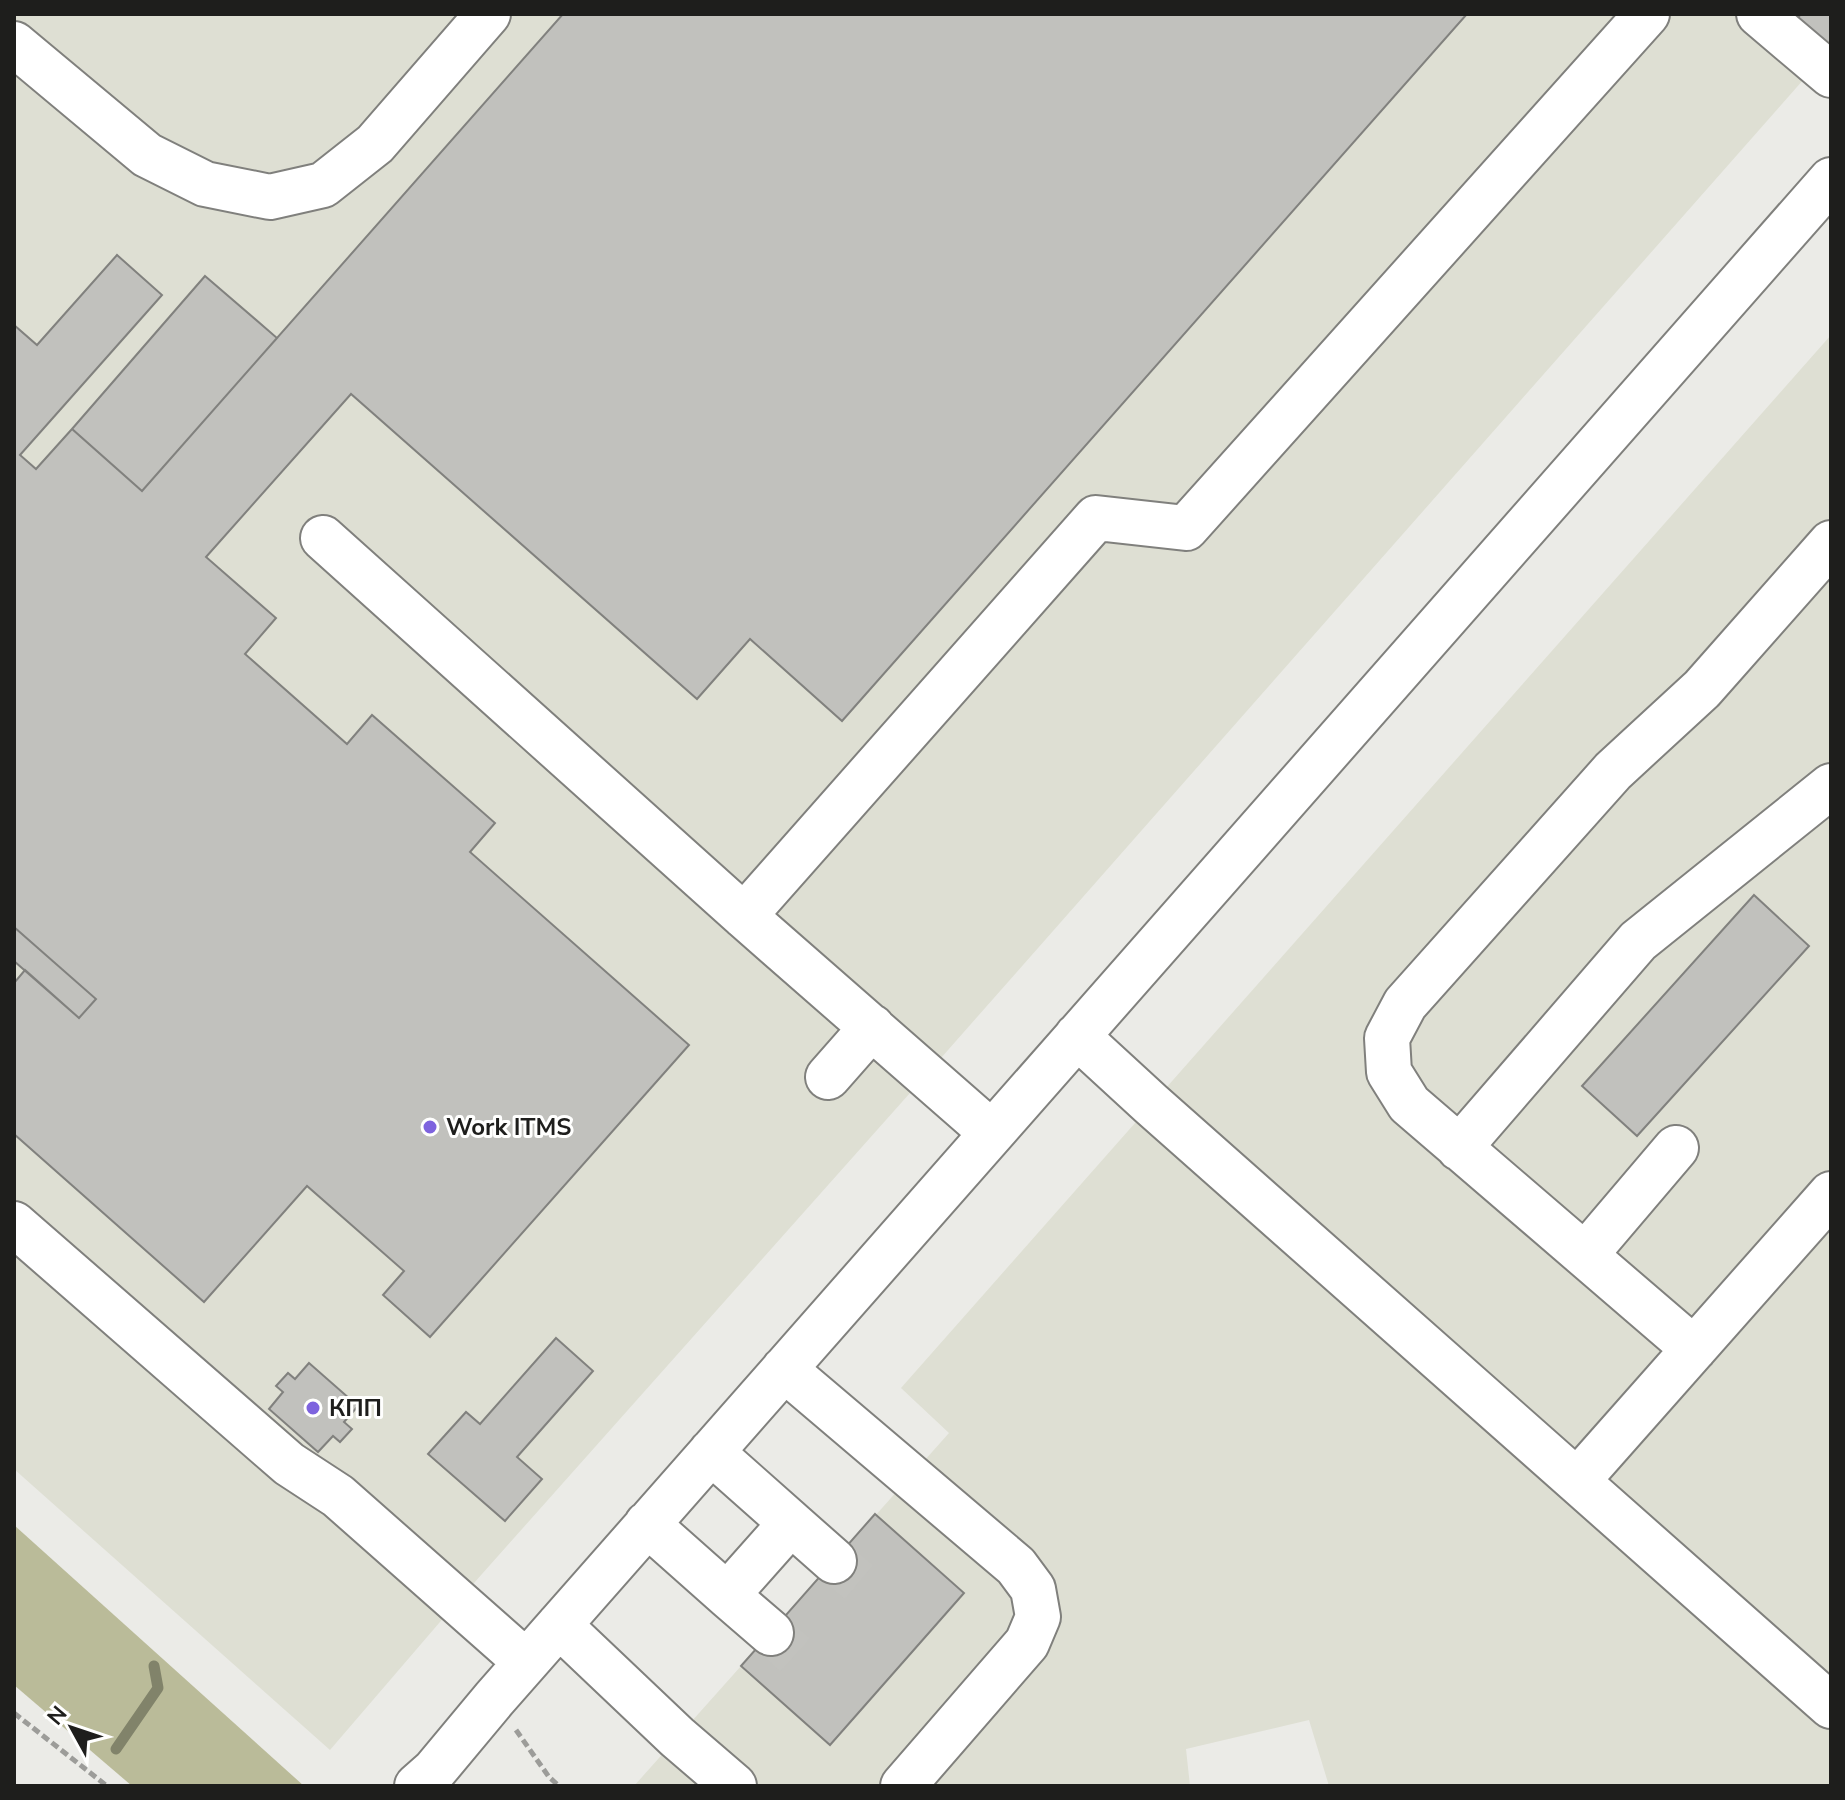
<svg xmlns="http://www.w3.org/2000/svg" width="1845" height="1800" font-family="'Nunito Sans',sans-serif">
<rect width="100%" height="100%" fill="#ebebe7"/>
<!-- built -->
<path fill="#dedfd3" d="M14,14H1831V57L1826,54L926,1075L458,1601L330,1750L14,1469Z
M1831,335V1786H1329L1309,1720L1186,1749L1190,1786H634L949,1433L901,1388Z"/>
<!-- forest -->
<path fill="#babb99" d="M14,1525L304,1786H132L14,1685Z"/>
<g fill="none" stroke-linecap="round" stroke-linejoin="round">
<!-- stream -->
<path stroke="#81836a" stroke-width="11" d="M116,1749L158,1688L154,1666"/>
</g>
<!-- building -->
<path fill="#c1c1bd" stroke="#81817e" stroke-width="2" d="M563,14H1467L842,721L750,639L697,699L351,394L206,557L276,618L245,654L347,744L372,715L495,823L470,852L689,1045L430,1337L383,1295L404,1271L307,1186L204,1302L14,1134V983L25,970L79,1018L96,999L14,927V325L37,345L117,255L162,295L20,455L36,469L72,429L142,491Z
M1801,14H1828L1831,16V57L1792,24Z
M205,276L277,338L142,491L72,429Z
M1754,895L1809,946L1637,1136L1582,1086Z
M14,927L96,999L79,1018L14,961Z
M556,1338L593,1371L517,1457L542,1479L505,1521L428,1454L466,1412L480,1424Z
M309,1363L358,1406L344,1422L352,1429L340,1442L333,1436L318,1452L269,1409L283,1392L276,1386L288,1373L295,1379Z
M875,1514L964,1593L830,1745L741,1666Z"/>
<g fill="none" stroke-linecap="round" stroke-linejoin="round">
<!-- minor-tunnel -->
<path stroke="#c2c2be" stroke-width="44" stroke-dasharray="44 22" stroke-linecap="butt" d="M834,1561L859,1582
M771,1633L795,1655"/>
<defs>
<path id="minor" d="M1759,14L1831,75
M14,44L147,155L205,184L270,197L323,185L375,144L488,14
M323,538L744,916L992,1133
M744,916L1096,518L1186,528L1647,14
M1077,1036L1151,1104L1831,1706
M828,1077L872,1027
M1459,1148L1638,941L1831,786
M14,1224L289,1464L338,1496L526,1662
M1585,1255L1676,1148
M1694,1349L1409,1104L1389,1072L1387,1038L1405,1004L1613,771L1702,689L1831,543
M784,1369L1016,1566L1033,1589L1038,1617L1027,1643L903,1786
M1577,1481L1831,1194
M791,1523L834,1561
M647,1524L727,1595L791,1523L711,1452
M727,1595L771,1633
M559,1625L677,1737L734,1786
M417,1786L434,1771L494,1699L1831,180"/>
</defs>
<!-- minor casing -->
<use href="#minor" stroke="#80807d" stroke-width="48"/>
<!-- path -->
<path stroke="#9c9c99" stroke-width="5" stroke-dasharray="8 4" stroke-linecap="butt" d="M14,1713L107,1786
M516,1730L549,1777L559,1786"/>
<!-- minor -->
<use href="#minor" stroke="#fff" stroke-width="44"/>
</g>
<!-- markers -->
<g fill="#7e63de" stroke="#fffffe" stroke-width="3">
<circle cx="430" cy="1127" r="8"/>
<circle cx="313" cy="1408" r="8"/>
</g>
<g text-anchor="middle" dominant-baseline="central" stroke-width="6" stroke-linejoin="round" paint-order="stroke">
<!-- poi labels -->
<g font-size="24" font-weight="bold" fill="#1e1e1c" stroke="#fffffe" text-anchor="start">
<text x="446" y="1127">Work ITMS</text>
<text x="329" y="1408">КПП</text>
</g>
</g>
<!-- border -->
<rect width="1845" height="1800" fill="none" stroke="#1e1e1c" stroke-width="32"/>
<!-- north arrow -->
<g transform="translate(72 1728) rotate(310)" stroke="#fffffe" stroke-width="6" paint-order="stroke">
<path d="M0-6L14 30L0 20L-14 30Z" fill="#1e1e1c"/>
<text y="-12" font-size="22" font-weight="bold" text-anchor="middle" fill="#1e1e1c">N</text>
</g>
</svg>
